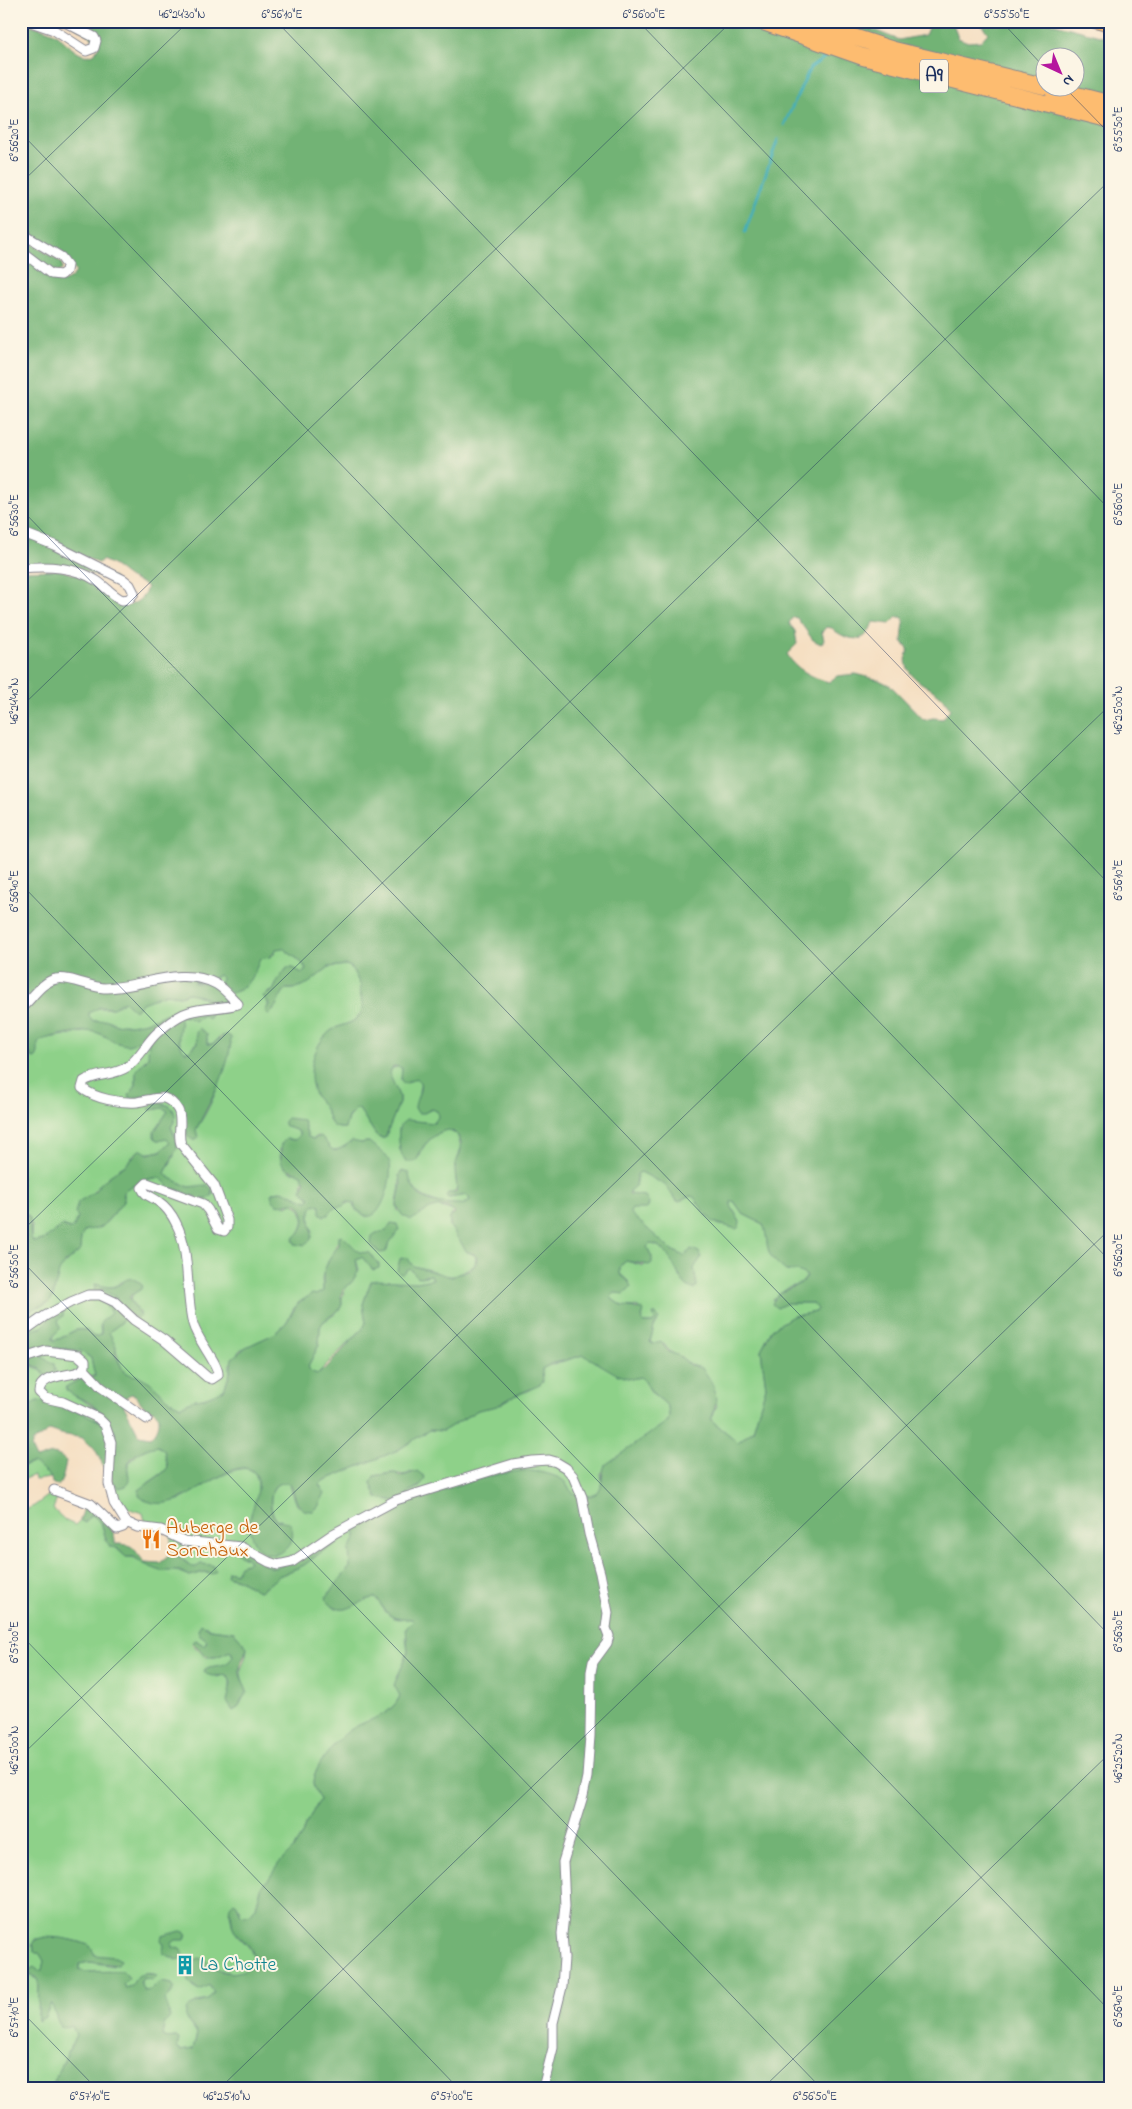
<svg xmlns="http://www.w3.org/2000/svg" width="1132" height="2109" font-family="'Indie Flower',sans-serif">
<rect width="100%" height="100%" fill="#fcf5e5"/>
<filter id="ink" filterUnits="userSpaceOnUse"><feTurbulence type="fractalNoise" baseFrequency=".02" numOctaves="2"/><feDisplacementMap in="SourceGraphic" scale="10" xChannelSelector="R" yChannelSelector="G"/><feConvolveMatrix kernelMatrix="1 2 1 2 8 2 1 2 1" color-interpolation-filters="sRGB"/></filter>
<filter id="wash" filterUnits="userSpaceOnUse"><feTurbulence type="fractalNoise" baseFrequency=".0096" numOctaves="4" result="noise"/><feDisplacementMap in="SourceGraphic" scale="20" xChannelSelector="R" yChannelSelector="G"/><feGaussianBlur stdDeviation="1.12" result="paint"/><feColorMatrix in="noise" values="0 0 0 0 0 0 0 0 0 0 0 0 0 0 0 0 0 1.4 0 .05"/><feComposite in="paint" operator="in"/></filter>
<g filter="url(#wash)">
<rect width="100%" height="100%" fill="#f5dfc2"/>
<!-- green -->
<path fill="#8ed189" stroke="#548074" fill-rule="evenodd" d="M280,948H283L301,962L306,970L302,973L293,968H287L278,980L273,991L268,992V1006L273,1011L278,999L286,989H294L308,983L329,967L346,965L351,967L361,986C358,997 367,1006 359,1016C352,1025 341,1024 332,1030C316,1041 308,1067 313,1086C315,1094 321,1102 325,1109C331,1121 329,1129 345,1128L348,1118L356,1109H359L376,1135L381,1138H385L399,1103V1096L388,1073L391,1069L400,1066L402,1068L401,1080L408,1083L413,1079L417,1078C423,1083 419,1086 419,1092C419,1099 423,1107 424,1113L432,1109L437,1111L439,1117L435,1123L411,1121L399,1130L400,1150L406,1161L420,1156C423,1142 435,1134 448,1129L457,1134L461,1147L455,1169L457,1189L449,1198L467,1195L470,1200L463,1205L442,1204L426,1198L417,1192L409,1181V1176L399,1175C403,1189 394,1200 398,1211L420,1214L430,1207L437,1206L454,1211L450,1218V1226L467,1251L476,1256L475,1265L454,1276H444L433,1271L413,1266L403,1257L400,1259L399,1265L405,1272L409,1268L421,1277L431,1275L433,1279L417,1282L371,1281L363,1304L366,1323L363,1328L317,1374L310,1371L308,1366L319,1345L320,1327L323,1322L335,1314L342,1305C340,1289 352,1282 359,1270L356,1259L362,1257L370,1266L379,1265L373,1256L359,1252L342,1235C337,1244 323,1270 322,1279C322,1284 324,1286 323,1291L294,1308L286,1323L274,1334L240,1350L230,1364V1373L224,1390C210,1398 195,1398 181,1406L170,1401L149,1382L124,1372C116,1359 117,1343 109,1335V1332L121,1323L125,1313L141,1314L130,1300L133,1294L141,1289L120,1282C115,1289 108,1288 100,1285V1291H105L117,1298L109,1310L111,1313L100,1326L101,1335L94,1337C90,1335 89,1331 85,1330C72,1326 63,1341 53,1340L58,1320L63,1316L48,1321L28,1346L32,1352V1366L42,1370L55,1371L54,1364L42,1357L55,1348L79,1350L91,1358L95,1375L71,1384L69,1392L100,1411L116,1434L115,1444L109,1445L30,1405L21,1406C21,1383 16,1329 29,1312C35,1304 47,1309 53,1297C56,1288 54,1279 59,1271C65,1262 74,1259 79,1249C82,1243 79,1237 84,1232C89,1227 96,1229 102,1226C106,1224 121,1205 124,1200V1190C131,1185 156,1174 163,1179C166,1182 167,1186 171,1189C178,1188 180,1192 186,1194C193,1197 201,1196 207,1199L213,1195L212,1191L202,1185L198,1187H188L166,1176L165,1173L174,1156L176,1137L171,1127C177,1118 175,1114 170,1106L159,1103L151,1110L163,1108L168,1111L157,1128L170,1142C161,1155 149,1153 135,1153L127,1164L117,1170L100,1184L92,1194L73,1228L69,1229L62,1226L43,1240L34,1242L31,1238L32,1225L21,1209V1084L25,1080L21,1068V1047H26L32,1057H37L38,1042L42,1039L90,1031L97,1032L103,1036L140,1040L149,1036L153,1039L148,1057L136,1070V1085L129,1095L171,1092L180,1101L188,1137C208,1120 226,1069 231,1043L222,1035L213,1044H207V1038L197,1033V1043L189,1051H183L178,1036L179,1014L197,1019L203,1015L209,1019L211,1013L181,1007L147,1022L130,1026L126,1024L116,1025L111,1021H93L88,1015C97,1005 99,1009 110,1008C116,1008 120,1004 124,1001L136,1010L142,1003L149,999L166,994L180,996L188,993L194,994L220,1003L223,1001L222,995L217,992L214,986L193,982L215,978L219,975L236,991L253,976L260,959L273,955L276,949ZM303,1120L308,1137L313,1139L317,1136L323,1138L325,1143L333,1150C346,1149 356,1142 369,1142L390,1169L388,1187L367,1217L356,1210L352,1202L333,1208L328,1215L318,1204H315C307,1213 310,1222 313,1232L299,1245L293,1241C302,1231 307,1221 300,1208L293,1203L286,1206L271,1194C285,1185 296,1200 309,1201L310,1198L302,1190C302,1182 307,1178 298,1172H291C281,1162 278,1158 281,1144L290,1139L295,1140L299,1136V1132C294,1128 289,1129 284,1125ZM390,1225L393,1237L388,1245L387,1251L378,1252L371,1244L381,1232L386,1231Z
M641,1172L665,1184L675,1199L679,1202L690,1196H694C711,1214 711,1234 740,1222L731,1206V1202L733,1200L743,1214L763,1224L786,1271H798L807,1276L802,1283L788,1288L773,1299L777,1308L787,1303H813L818,1309L816,1312L793,1316L772,1329L761,1350L766,1387L753,1430L738,1442L711,1420L717,1405C712,1398 700,1371 695,1367C685,1359 670,1355 664,1344H653L650,1341L654,1327L658,1322L655,1320L653,1323H644L641,1322L643,1315L638,1307L622,1306L612,1299L611,1296L615,1293H620L629,1282L620,1274V1266L626,1261L644,1266L652,1257L647,1247L650,1244C664,1244 677,1265 679,1277L697,1286L693,1268L698,1262L692,1249L685,1256L671,1250L630,1214L629,1212L634,1207L643,1209L638,1195H632L629,1191L637,1173Z
M584,1355C607,1361 611,1379 641,1377C646,1381 648,1388 652,1393C663,1403 672,1404 668,1421L601,1473C601,1477 602,1481 602,1485C600,1498 580,1499 571,1492C569,1490 567,1485 565,1482L487,1478L421,1498L409,1500L408,1492L420,1487L411,1472C403,1477 400,1473 391,1473C386,1474 380,1475 374,1476L371,1483L377,1498L404,1502L402,1505L373,1515L335,1536L323,1547L275,1568L261,1563L247,1552L243,1557L247,1558L249,1562L229,1577L238,1579L258,1591L262,1590L279,1576L304,1565L324,1550L338,1544L349,1531H354L356,1533V1538L349,1550L351,1567L336,1587L330,1591L334,1608C352,1612 362,1597 376,1598C382,1605 385,1615 395,1618C401,1620 406,1618 412,1619L413,1621L406,1637L408,1652L402,1669L396,1677L400,1696L396,1703L384,1715L349,1731L315,1773L313,1784L320,1800L305,1825L302,1835L294,1848L268,1880L262,1885L256,1907L251,1914L243,1916L240,1913L239,1908L229,1910C231,1916 231,1922 233,1928C238,1941 263,1951 249,1967C245,1971 240,1973 235,1973C220,1973 209,1963 196,1959C189,1969 190,1974 192,1986L199,1990L208,1985L214,1992L208,2000L197,2002L186,2012L189,2023L197,2034L193,2049L180,2051L177,2047L179,2039L176,2037L167,2038L162,2036L161,2033L169,2014L165,2000L174,1990L172,1984C154,1981 158,1991 144,1991L141,1988V1980L146,1977L153,1980L154,1974L145,1973L136,1979L131,1986L125,1988L123,1984L129,1978L123,1971L85,1972L79,1969V1964L90,1962L114,1966L106,1957L95,1955L90,1946C73,1938 54,1937 35,1939L32,1946L40,1954L44,1961L42,1970L39,1971L37,1969L32,1977L37,1979L39,1984L38,2020L45,2017L51,2002L72,2026L76,2035L51,2088H21V1512L34,1506L52,1493L55,1494L57,1499L53,1509L66,1521L75,1525L80,1520L85,1523L91,1514L101,1522L106,1539L126,1557C133,1556 134,1559 140,1562C156,1569 174,1568 190,1576L204,1572L209,1574L192,1567L171,1549V1533C164,1524 157,1525 146,1525L143,1513C123,1508 115,1502 112,1481L129,1477L127,1466C134,1455 145,1447 158,1446L164,1450L168,1467L164,1472L148,1483L144,1500C156,1502 167,1503 179,1500C195,1495 258,1441 258,1487C258,1498 252,1512 249,1524L281,1520H277C269,1511 269,1495 275,1486L280,1483H289L297,1505L307,1511L323,1490L319,1484L323,1481L398,1450L429,1430L443,1431L478,1410L497,1406L514,1396L530,1390L544,1367ZM205,1625L210,1629L234,1632L247,1647C246,1669 234,1665 247,1690L238,1708L230,1688V1679L224,1675L217,1677L209,1667C219,1667 228,1666 233,1656L230,1651L216,1657H206L192,1644L196,1640L203,1645L205,1644L207,1640L202,1636Z
M33,1463L42,1467L51,1478L35,1480L34,1475L21,1481V1467Z"/>
<!-- forest -->
<path fill="#72b375" stroke="#46716a" fill-rule="evenodd" d="M68,21H850L899,40L925,35L931,21H952L958,38L968,42L981,41L988,33L979,21H1044L1111,39V2088H51L76,2035L72,2026L60,2027L51,2003L45,2017L38,2021L39,1982L35,1977L27,1975L26,1972L34,1967L39,1971L42,1970L44,1961L40,1954L34,1950L33,1942C42,1932 78,1940 90,1946L95,1955L115,1957L121,1960L118,1965L90,1962L79,1964V1969L85,1972L123,1971L129,1978L123,1984L125,1988L131,1986L138,1976L145,1973L157,1976L152,1980L143,1978L140,1983L144,1991L151,1990L161,1982L172,1984L175,1988L165,2000L170,2017L164,2025L162,2036L167,2038L176,2037L179,2039L177,2047L180,2051L193,2049L197,2034C195,2029 192,2027 189,2023C178,2005 196,2004 208,2000L214,1992L209,1985L199,1990L188,1982C187,1974 191,1962 199,1958C206,1959 209,1964 214,1968C225,1975 246,1975 252,1962C258,1948 240,1940 234,1930C232,1926 232,1920 231,1915C229,1909 228,1907 234,1902L237,1904L240,1913L243,1916L251,1914L256,1907L262,1885L268,1880L279,1863L294,1848L302,1835L305,1825L320,1800C318,1794 313,1789 313,1783C314,1766 337,1739 350,1730C368,1718 390,1718 400,1696L394,1685L408,1652L406,1628L413,1622L412,1619C407,1618 405,1620 400,1619C386,1617 384,1607 376,1598C358,1597 343,1624 325,1598L350,1567L349,1550L356,1538V1533L354,1531L349,1532L337,1544L324,1550L304,1565L279,1576L262,1590L258,1591L238,1579L227,1576L228,1571L236,1573L240,1565L249,1562L247,1558L239,1555L237,1552L239,1550C253,1553 260,1566 275,1568L323,1547L335,1536L373,1515L402,1505L404,1502L377,1498L371,1483L374,1476L395,1473L400,1476L406,1475L417,1471L425,1477C422,1487 417,1487 408,1492L409,1500L421,1498C446,1488 507,1468 532,1471C541,1472 558,1475 565,1482C567,1484 568,1489 571,1491C576,1496 587,1497 593,1495C605,1491 600,1475 605,1465L668,1421C672,1404 663,1403 653,1393C648,1388 646,1381 641,1377L631,1379L618,1375L584,1355L551,1364L542,1369L543,1382L540,1385L514,1396L497,1406L478,1410L443,1431L429,1430L398,1450L323,1481L319,1485L325,1493L318,1507L313,1511C293,1512 297,1494 289,1483H280L275,1486C269,1495 269,1511 276,1520L289,1522C304,1544 269,1571 254,1542C251,1537 249,1530 249,1524C250,1509 268,1480 251,1470C226,1455 176,1526 139,1496V1490L164,1472L168,1467L164,1450L158,1446C148,1447 131,1454 128,1465C127,1470 129,1476 129,1481L126,1486L119,1488C108,1477 103,1464 96,1451C92,1443 87,1446 83,1438L61,1434L50,1430L33,1442L31,1448L36,1459C49,1456 53,1449 66,1461C64,1470 64,1479 58,1486L52,1483C51,1477 51,1477 46,1473C35,1466 38,1459 21,1467V1406L30,1405L37,1401L62,1403L101,1422L115,1444V1431C106,1423 104,1413 94,1406C85,1399 74,1397 66,1390L67,1386L83,1378L89,1379L95,1376L91,1358L79,1350L55,1348L42,1357L54,1364L55,1371L52,1375C44,1376 44,1373 40,1368L30,1364L32,1352L25,1344L26,1338L32,1330L42,1327L48,1321L47,1315L64,1309L63,1316L58,1320L60,1329L53,1336V1340C63,1341 72,1327 85,1330C89,1331 90,1335 94,1337L101,1335V1322L111,1313L106,1306L117,1298L103,1290H94L95,1284C101,1285 107,1288 112,1287C123,1286 127,1270 142,1285L141,1289L130,1296V1300L141,1316L137,1318L125,1313L121,1323L109,1332L116,1346V1356L124,1372L131,1375L139,1376L150,1382L170,1401L181,1406L195,1399L204,1398L224,1390L230,1373L232,1358L246,1347L274,1334L286,1323L298,1303L312,1294L316,1295L323,1291V1274L329,1259L339,1244V1236L342,1235L359,1252L370,1253L379,1265V1268L373,1270L362,1257L356,1259L358,1272L352,1282L343,1290L341,1295L342,1304L340,1309L323,1322L320,1327L319,1345L308,1366L310,1371L317,1374L327,1367L363,1328L366,1323L363,1304L371,1281L377,1280L417,1282L433,1279L431,1275L418,1277L409,1268L402,1274L399,1273L397,1270L400,1259L407,1257L413,1266L452,1277L472,1268L475,1265L477,1258L474,1254L467,1252L450,1226V1218L455,1213C439,1198 425,1213 411,1220L402,1215L397,1206L401,1184L399,1175L402,1171L409,1173C411,1199 434,1204 456,1204C462,1204 465,1206 470,1200L467,1195L448,1198L446,1196L448,1193H456C458,1185 455,1177 455,1169C455,1161 461,1155 461,1147C462,1142 459,1136 455,1133C446,1124 429,1139 423,1147C420,1152 419,1157 416,1161C399,1168 398,1140 399,1129C399,1125 403,1123 406,1120L434,1123L438,1117L437,1111L432,1109L424,1113H418L415,1108C415,1098 426,1086 417,1078L404,1084L401,1080L402,1068L395,1066L391,1069L389,1073L399,1096V1103L385,1138H381L376,1135L359,1109H356L348,1117L345,1128C329,1129 331,1121 325,1109C323,1105 319,1101 316,1097C305,1076 313,1043 332,1030C341,1024 352,1025 359,1016C367,1006 358,996 361,986L351,967L346,965L329,967L309,983L294,989H286C278,997 277,1010 268,1015L265,1012L269,1004L263,996L273,991L278,980L287,968H293L302,973L306,970C302,959 290,955 283,948L276,949L270,957L260,959C254,973 249,988 232,993L220,983L222,978L219,975L213,979L193,982C199,985 204,982 210,983C211,984 222,995 225,997V1000L220,1003L194,994L188,993L180,996L166,994L142,1003L135,1011L124,1001L113,1008L100,1007L89,1013V1017L93,1021L108,1020L116,1025L122,1024L130,1025L147,1022L181,1007L211,1013L208,1019L203,1015L195,1021L187,1017L179,1016C184,1029 172,1036 185,1052L189,1051L197,1044L196,1031L199,1028L207,1034V1044H213L226,1034L231,1037C230,1070 212,1097 198,1126L196,1130L198,1137L195,1141L188,1137L180,1101L171,1092L130,1098L129,1095L136,1085V1070L148,1058L149,1036C142,1037 136,1044 128,1045C115,1045 107,1035 95,1032C86,1029 45,1037 38,1042V1053L35,1059L32,1057L26,1048L21,1047V571L59,570L87,578L125,607C135,604 145,598 147,587C141,581 133,581 126,575C118,569 113,564 102,560L98,563L21,528V254C27,258 33,261 38,266C49,277 63,291 76,272L65,255L21,230V23C31,25 43,28 52,32C66,39 79,63 95,53L100,43ZM1044,58H1074V88H1044ZM793,617L797,618L813,640L821,644L824,640L822,632L826,627L832,628C838,635 856,643 865,636C870,633 870,626 874,622L890,624L897,617H902L904,621L902,641L908,649C897,685 940,683 950,709L943,719L933,718L924,720L891,686L879,680L856,674L837,676L829,682C813,678 795,669 787,654L797,644L795,631L789,623ZM641,1172L665,1185L675,1199L679,1202L690,1196L694,1197L704,1212L713,1222L736,1229L739,1227L740,1222L731,1206V1202L734,1201L743,1214L763,1224C767,1233 766,1244 769,1252C772,1260 780,1266 786,1271H798L807,1276C802,1289 777,1287 772,1304L777,1308L787,1303H813L818,1309L816,1312L793,1316L772,1329L761,1350L766,1387L753,1430L738,1442L711,1420C720,1396 716,1387 702,1368L690,1365L680,1356L669,1352L661,1342L653,1344L650,1342L654,1327L659,1319L656,1314H653L655,1320L653,1323H644L641,1321L644,1311L642,1309L622,1306L612,1299L611,1296L615,1293L624,1294L631,1288L629,1282L620,1274V1266L626,1261L649,1265L652,1263V1257L647,1247L650,1244C674,1244 676,1289 695,1289L697,1286L694,1268L701,1258L699,1252L691,1249L685,1256L671,1250L630,1213L632,1209H647L649,1204L645,1196L629,1194V1191L636,1185L637,1174ZM131,1394L135,1395L146,1409C163,1409 162,1427 151,1437L139,1435L124,1406L126,1397Z
M21,237L61,262L63,269L57,273L21,248Z
M21,535L36,540L114,578L115,581L113,583L109,582L107,579L75,568L21,565Z
M155,1103L170,1106C177,1113 176,1119 171,1127L177,1143V1148L165,1173C167,1178 181,1182 188,1187L207,1185L212,1190L211,1197C198,1203 181,1187 171,1189C167,1186 164,1179 159,1178C151,1176 128,1186 123,1192L124,1200C120,1206 104,1226 99,1228C95,1230 91,1229 86,1230C79,1237 81,1242 80,1251L64,1264L59,1272L52,1299C46,1307 40,1304 33,1309C26,1312 25,1322 21,1327V1209L30,1218L31,1238L34,1242L43,1240L62,1226L69,1229L73,1228L78,1218L75,1213L78,1202L96,1191L100,1184L111,1175L127,1164L139,1150H142L148,1154L161,1151L170,1142L166,1139C161,1141 157,1141 154,1137V1132L168,1111L163,1108L151,1110L149,1109Z
M287,1118L303,1120L308,1137L313,1139L321,1136C335,1152 330,1156 352,1141L361,1143L369,1142C376,1148 386,1153 389,1161C395,1173 381,1228 363,1214C358,1210 355,1211 354,1203L348,1202L343,1206L333,1208L328,1215L324,1216L320,1213V1206L315,1204C305,1215 313,1225 312,1238L304,1245L295,1244L293,1238C304,1233 309,1212 297,1204C289,1200 275,1213 271,1194C285,1186 295,1198 308,1201L310,1199L302,1190L305,1182L301,1174L285,1168L281,1162V1144L286,1139L295,1140L299,1136V1132C294,1128 289,1129 284,1125V1121Z
M391,1223L397,1224L399,1230L388,1245L386,1252L380,1253L371,1244L372,1236L376,1233L386,1231Z
M85,1505C99,1515 116,1525 115,1544C138,1544 132,1550 145,1562L160,1563L170,1555L175,1554L192,1567H196L201,1564L212,1565L216,1571L213,1574L204,1572L190,1576L179,1571H160L144,1564L134,1557H126L117,1548L110,1547L106,1539L101,1522L91,1514L85,1523L80,1520Z
M201,1624L210,1629L234,1632L247,1647C246,1655 240,1662 240,1670C239,1679 247,1685 247,1693L242,1699L238,1708L233,1711L227,1702L231,1683L228,1676C220,1674 211,1679 204,1672L205,1669C216,1663 226,1669 233,1656L232,1653L230,1651C218,1656 210,1662 200,1650C198,1647 194,1645 192,1642L196,1640L203,1645L205,1644L207,1640L199,1634L198,1630Z
M181,1931L187,1933L185,1940H176L172,1943V1947L180,1949L183,1953L180,1959L177,1960L163,1953L164,1944L161,1940L162,1936Z"/>
<g fill="none" stroke-linecap="round" stroke-linejoin="round">
<!-- stream -->
<path stroke="#41afbe" stroke-width="2.5" d="M855,30L862,21
M784,125L810,68L831,53
M745,232L778,139"/>
</g>
</g>
<g filter="url(#ink)">
<g fill="none" stroke-linecap="round" stroke-linejoin="round">
<defs>
<path id="minor" d="M28,21L54,30L86,51L94,48L96,41L94,37L63,21
M21,233L61,257L67,265L66,271L61,275L51,274L21,251
M21,532L54,545L124,580L130,585L134,593L129,599L122,600C112,595 106,587 97,581C75,566 47,566 21,568
M21,1008C32,999 41,982 56,979C69,976 89,987 104,988C141,988 180,965 216,984C224,988 232,998 238,1004C222,1009 205,1007 189,1012C178,1015 166,1025 157,1033C146,1043 140,1058 127,1067C114,1076 97,1073 84,1081L82,1088C95,1099 120,1103 137,1102C145,1101 155,1097 164,1098C170,1100 175,1105 178,1110C183,1120 177,1134 181,1144L214,1185L227,1220V1227L224,1231L218,1229L208,1210L203,1204L147,1183L142,1188C145,1196 153,1197 159,1202C167,1207 172,1215 176,1223C191,1251 185,1293 193,1324C197,1340 219,1364 218,1375L212,1379L207,1377L164,1340L134,1320L115,1302L100,1295H88L71,1302L45,1316L21,1333
M21,1359L46,1351L78,1355L85,1361V1366L81,1371C68,1377 40,1374 39,1392L45,1398L63,1402L98,1418L105,1425L111,1442L109,1484L114,1503L126,1522L137,1527L161,1530L184,1541L241,1547L269,1562L278,1565L292,1562L333,1534L396,1500L513,1464L532,1461L549,1460L556,1462L566,1468L573,1476L582,1497L589,1534L600,1573L608,1613L606,1628L609,1636L607,1643L593,1662L591,1672L590,1736L587,1777L583,1796L563,1862L565,1906L562,1934L564,1958L562,1987L553,2023V2048L543,2088
M84,1369L101,1387L147,1419
M54,1490L91,1504L117,1529L123,1527L126,1522"/>
<path id="primary" d="M1095,21L1111,25"/>
<path id="motorway" d="M760,21L863,57L1111,120
M804,21L894,50L1044,86
M1050,88L1111,104"/>
</defs>
<!-- minor casing -->
<use href="#minor" stroke="#888790" stroke-width="11"/>
<!-- primary casing -->
<use href="#primary" stroke="#888790" stroke-width="16"/>
<!-- motorway casing -->
<use href="#motorway" stroke="#888790" stroke-width="18"/>
<!-- minor -->
<use href="#minor" stroke="#fff" stroke-width="9"/>
<!-- primary -->
<use href="#primary" stroke="#fdbc6f" stroke-width="14"/>
<!-- motorway -->
<use href="#motorway" stroke="#fdbc6f" stroke-width="16"/>
</g>
</g>
<!-- ticks -->
<path fill="none" stroke="#1b2f5e" stroke-width="1" stroke-opacity="0.45" d="M276,21L1111,886M638,21L1111,511M1001,21L1044,67M1065,88L1111,135M21,133L1111,1262M21,183L189,21M21,509L1111,1637M21,707L732,21M21,884L1111,2012M21,1232L1111,179M21,1260L821,2088M21,1635L458,2088M21,1756L1111,704M21,2011L96,2088M220,2088L1111,1228M763,2088L1111,1752"/>
<!-- icons -->
<defs>
<symbol id="restaurant-bare" viewBox="-9 -9 18 18"><path d="M-5-6h1v4h1v-4h1v4h1v-4h1v5L-1.5 .5V6h-2V.5L-5-1ZM5-6V6H3V1.5H1.5Q1.5-4 5-6Z" fill="#e8710a" stroke="#fcf5e5" stroke-width="2.5" paint-order="stroke"/></symbol>
<symbol id="building-bare" viewBox="-9 -9 18 18"><path d="M-4-6H4V6H1V3H-1V6H-4ZM-2.5-4.3h1.7v1.8h-1.7ZM.8-4.3h1.7v1.8H.8ZM-2.5-1h1.7V.8h-1.7ZM.8-1h1.7V.8H.8Z" fill="#0f9aa8" stroke="#fcf5e5" stroke-width="2.5" paint-order="stroke"/></symbol>
</defs>
<g fill-rule="evenodd">
<use href="#restaurant-bare" x="137" y="1525" width="28" height="28"/>
<use href="#building-bare" x="171" y="1951" width="28" height="28"/>
</g>
<g text-anchor="middle" dominant-baseline="central" stroke-width="4" stroke-linejoin="round" paint-order="stroke">
<!-- shield labels -->
<rect fill="#fcf5e5" stroke="#5e6a86" stroke-width="1" x="920" y="59.5" width="28" height="33" rx="4"/>
<g font-size="19" font-weight="bold" fill="#1b2f5e">
<text x="934" y="76">A9</text>
</g>
<!-- food labels -->
<g font-size="20" fill="#c56008" stroke="#fcf5e5" text-anchor="start">
<text x="166" y="1528">Auberge de<tspan x="166" dy="23">Sonchaux</tspan></text>
</g>
<!-- culture labels -->
<g font-size="20" fill="#0d838f" stroke="#fcf5e5" text-anchor="start">
<text x="200" y="1965">La Chotte</text>
</g>
</g>
<!-- margin -->
<rect width="1132" height="2109" fill="none" stroke="#fcf5e5" stroke-width="55"/>
<!-- north arrow -->
<g transform="translate(1060 72) rotate(136)"><circle r="24" fill="#fcf5e5" stroke="#a2a6af"/>
<path d="M0-4L9 19L0 12L-9 19Z" fill="#b5179e"/>
<text y="-8" font-size="14" font-weight="bold" text-anchor="middle" fill="#1b2f5e">N</text>
</g>
<rect x="28" y="28" width="1076" height="2054" fill="none" stroke="#1b2f5e" stroke-width="2"/>
<g font-size="12" text-anchor="middle" fill="#1b2f5e">
<text x="182" y="18">46°24'30"N</text>
<text x="282" y="18">6°56'10"E</text>
<text x="644" y="18">6°56'00"E</text>
<text x="1007" y="18">6°55'50"E</text>
<text transform="translate(1118 129) rotate(-90)" y="4">6°55'50"E</text>
<text transform="translate(14 140) rotate(-90)" y="4">6°56'20"E</text>
<text transform="translate(1118 504) rotate(-90)" y="4">6°56'00"E</text>
<text transform="translate(14 515) rotate(-90)" y="4">6°56'30"E</text>
<text transform="translate(14 701) rotate(-90)" y="4">46°24'40"N</text>
<text transform="translate(1118 710) rotate(-90)" y="4">46°25'00"N</text>
<text transform="translate(1118 880) rotate(-90)" y="4">6°56'10"E</text>
<text transform="translate(14 891) rotate(-90)" y="4">6°56'40"E</text>
<text transform="translate(1118 1255) rotate(-90)" y="4">6°56'20"E</text>
<text transform="translate(14 1266) rotate(-90)" y="4">6°56'50"E</text>
<text transform="translate(1118 1631) rotate(-90)" y="4">6°56'30"E</text>
<text transform="translate(14 1642) rotate(-90)" y="4">6°57'00"E</text>
<text transform="translate(14 1750) rotate(-90)" y="4">46°25'00"N</text>
<text transform="translate(1118 1758) rotate(-90)" y="4">46°25'20"N</text>
<text transform="translate(1118 2006) rotate(-90)" y="4">6°56'40"E</text>
<text transform="translate(14 2017) rotate(-90)" y="4">6°57'10"E</text>
<text x="90" y="2100">6°57'10"E</text>
<text x="227" y="2100">46°25'10"N</text>
<text x="452" y="2100">6°57'00"E</text>
<text x="815" y="2100">6°56'50"E</text>
</g>
</svg>
